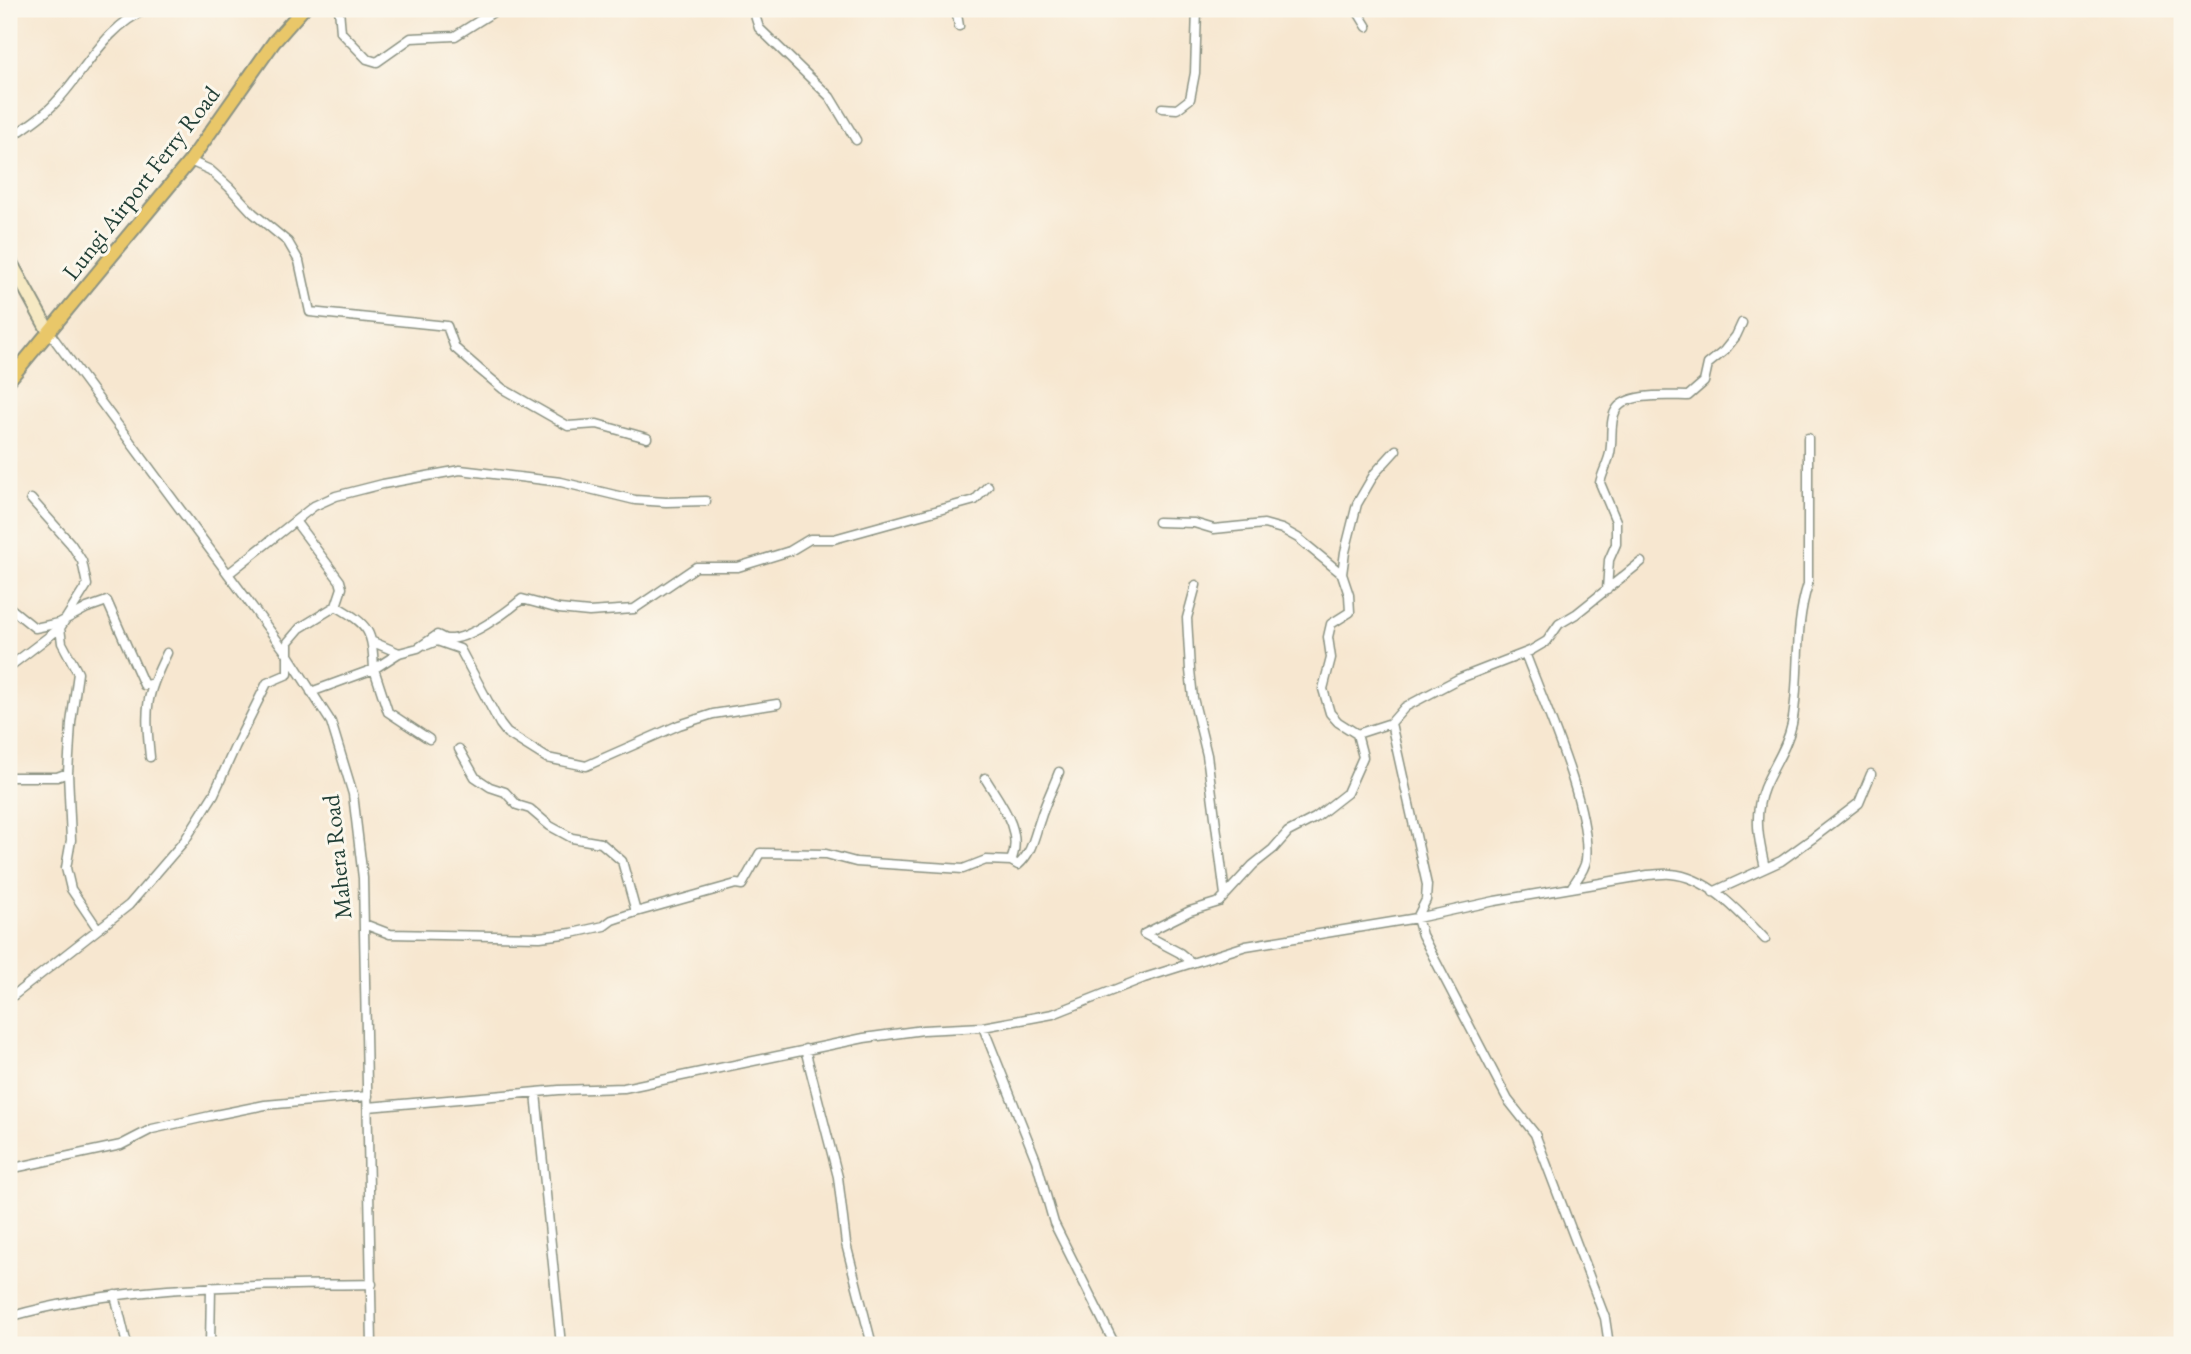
<svg xmlns="http://www.w3.org/2000/svg" width="2191" height="1354" font-family="'EB Garamond',serif">
  <style>
    .lines { fill: none; stroke-linecap: round; stroke-linejoin: round }
    .street-casing { stroke: #8b9282; stroke-width: 11 }
    .secondary-casing { stroke: #8b9282; stroke-width: 16 }
    .primary-casing { stroke: #8b9282; stroke-width: 16 }
    .street { stroke: #fff; stroke-width: 8 }
    .secondary { stroke: #f6e9c3; stroke-width: 12 }
    .primary { stroke: #e9c769; stroke-width: 12 }
    .labels { text-anchor: middle; stroke-width: 6; stroke-linejoin: round; paint-order: stroke }
    .street-label { font-size: 24px; fill: #1f3d34; stroke: #fbf7ec }
  </style>
  <rect width="100%" height="100%" fill="#fbf7ec"/>
  <filter id="ink" filterUnits="userSpaceOnUse"><feTurbulence type="fractalNoise" baseFrequency=".0143" numOctaves="2"/><feDisplacementMap in="SourceGraphic" scale="14" xChannelSelector="R" yChannelSelector="G"/><feConvolveMatrix kernelMatrix="1 2 1 2 8 2 1 2 1" color-interpolation-filters="sRGB"/></filter>
  <filter id="wash" filterUnits="userSpaceOnUse"><feTurbulence type="fractalNoise" baseFrequency=".00686" numOctaves="4" result="noise"/><feDisplacementMap in="SourceGraphic" scale="28" xChannelSelector="R" yChannelSelector="G"/><feGaussianBlur stdDeviation="1.57" result="paint"/><feColorMatrix in="noise" values="0 0 0 0 0 0 0 0 0 0 0 0 0 0 0 0 0 1.4 0 .05"/><feComposite in="paint" operator="in"/></filter>
  <g filter="url(#wash)">
    <rect width="100%" height="100%" fill="#f7e7d0"/>
  </g>
  <g filter="url(#ink)">
    <g class="lines">
      <g class="street-casing">
        <path id="street" d="M339 9 341 32 367 59 377 62 411 38 455 36 498 9
          M753 9 759 28 830 97 856 140
          M956 9 959 26
          M1356 9 1367 27
          M1162 108 1177 109 1190 99 1195 73 1197 9
          M9 139C25 127 43 117 56 102 86 70 105 27 147 9
          M190 161 210 170 229 187 253 213 288 242 299 261 310 312 447 326 455 348 479 369 503 389 568 426 597 424 647 438
          M49 332 288 655 331 722 353 794 363 878 372 1345
          M295 521 314 506 336 496 383 484 460 470 561 482 635 500 666 502 706 501
          M1158 522 1194 523 1214 529 1264 524 1282 529 1298 538 1342 574
          M228 574 295 521 340 581 342 588 336 606
          M1196 585 1187 618 1190 670 1193 698 1207 755 1225 895
          M1607 590 1609 560 1616 544V521L1600 483C1602 473 1608 463 1610 453 1613 439 1609 421 1616 410 1626 392 1670 396 1688 396L1704 382 1708 364 1724 351 1736 336 1742 323
          M9 607 35 628 59 623 87 608 107 601 144 685 151 684
          M60 628 62 643 78 673 71 723 68 773 71 840 66 868 71 889 98 929
          M373 642 399 653
          M427 645 437 641 460 649 500 724 507 733 547 758 586 766 679 725 713 714 777 704
          M1525 653C1544 704 1592 808 1586 860 1585 870 1576 880 1571 888
          M9 667 60 628 87 585 82 561 71 544 31 499
          M1391 723 1405 707 1458 679 1530 651 1547 641 1559 624 1576 614 1641 562
          M1357 734 1338 722 1330 713 1323 689 1331 658 1328 637 1331 624 1350 612 1349 595 1342 574 1345 552 1357 504 1375 473 1396 450
          M429 739 388 712 374 669 399 653 418 648 437 635C440 636 444 639 447 639 467 641 507 612 522 599L559 609 589 612 634 609 696 567H738L790 551 810 539H834L975 500 988 486
          M459 749 475 777 490 787 505 792 517 805 530 809 550 826 572 838 601 843 622 861 636 912
          M150 757C145 708 145 697 167 653
          M9 777H57L68 773
          M1011 861 1018 865C1032 853 1034 837 1040 820 1045 803 1053 788 1059 772
          M1765 868C1759 842 1753 815 1764 788 1773 766 1787 748 1792 724 1801 677 1793 630 1808 584V438
          M1713 892 1781 861 1813 838 1859 803 1871 774
          M364 924 390 934 540 937 572 933 604 926 612 920 636 912 736 884 742 885 760 853 826 854 856 862 963 869 986 860 1011 861C1024 831 1000 803 985 778
          M1192 963 1180 953 1144 934 1190 911 1219 902 1253 865 1273 849 1288 832 1315 818 1347 793 1363 757 1357 734 1391 723 1427 885 1426 900 1417 918 1422 935 1508 1100 1535 1134 1605 1318 1609 1345
          M9 999 129 905 185 840 214 794 235 747 267 683 288 674V642L300 628 336 606C370 626 372 630 374 669L311 692
          M983 1027 1036 1160 1054 1223 1115 1345
          M805 1049 838 1177 846 1244 872 1345
          M536 1093 561 1345
          M368 1107 559 1090 624 1088 864 1038 923 1030 983 1027 1053 1014 1144 978 1246 946 1417 918 1495 901 1648 875C1656 875 1664 873 1671 874 1709 877 1740 913 1765 939
          M9 1169 121 1145 152 1129 210 1116 265 1105 368 1096
          M115 1295 127 1345
          M9 1317C127 1283 250 1286 372 1284
          M210 1345 211 1287"/>
      </g>
      <g class="secondary-casing">
        <path id="secondary" d="M9 259 49 332"/>
      </g>
      <g class="primary-casing">
        <path id="primary" d="M9 380 190 161 274 42 303 9"/>
      </g>
      <use href="#street" class="street"/>
      <use href="#secondary" class="secondary"/>
      <use href="#primary" class="primary"/>
    </g>
  </g>
  <g class="labels">
    <g class="street-label">
      <text transform="translate(141 183) rotate(-52)" y="8">Lungi Airport Ferry Road</text>
      <text transform="translate(337 857) rotate(-96)" y="8">Mahera Road</text>
    </g>
  </g>
  <rect width="2191" height="1354" fill="none" stroke="#fbf7ec" stroke-width="35"/>
</svg>
